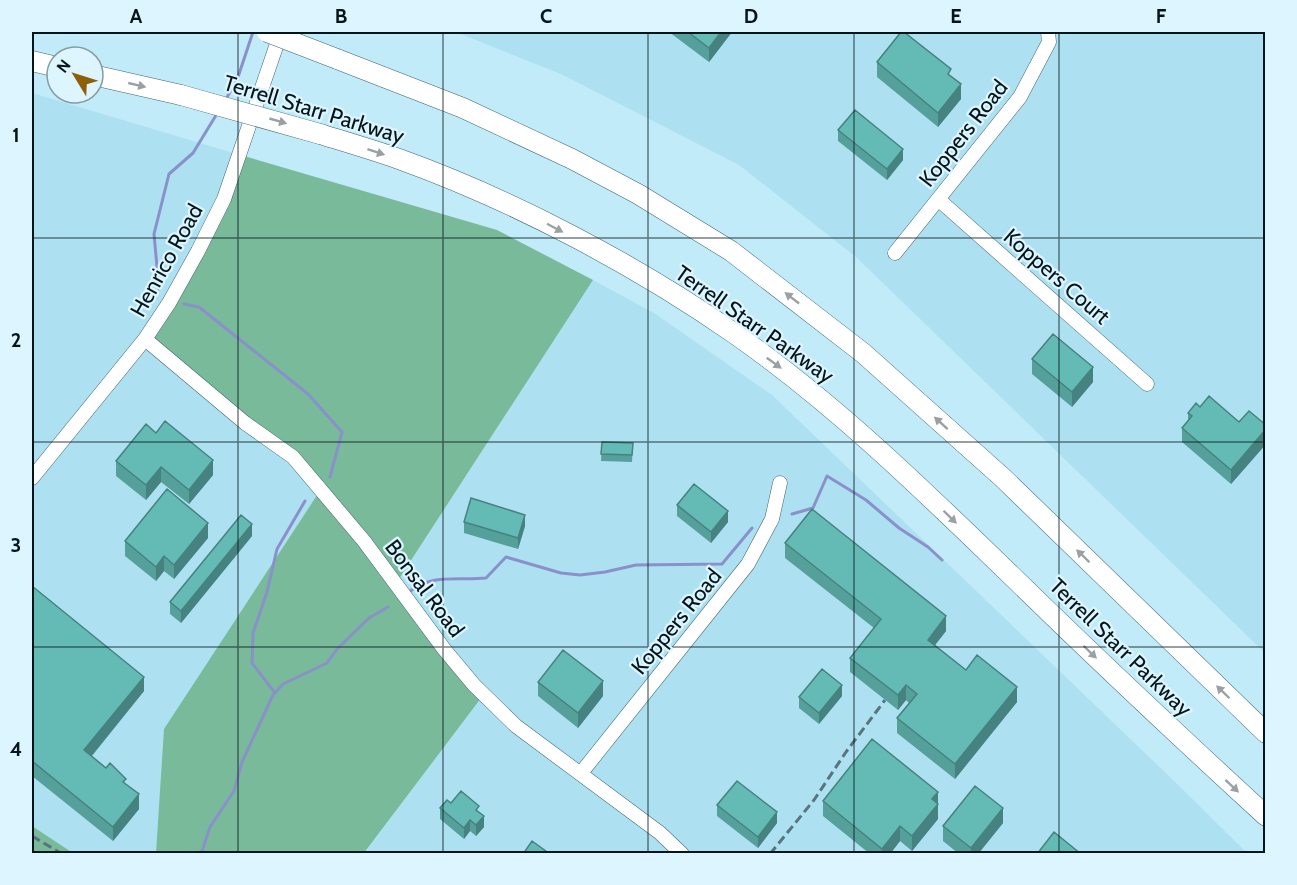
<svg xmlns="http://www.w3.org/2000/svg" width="1297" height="885" font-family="Cabin,sans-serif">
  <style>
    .built { fill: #ade1f1 }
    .forest { fill: #78ba99 }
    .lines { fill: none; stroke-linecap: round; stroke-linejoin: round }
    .stream { stroke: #8a91ca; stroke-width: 3 }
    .minor-casing { stroke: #3f6571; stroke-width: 15 }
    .highway-casing { stroke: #3f6571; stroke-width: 21 }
    .minor { stroke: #fff; stroke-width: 14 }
    .highway { stroke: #fff; stroke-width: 20 }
    .rail { stroke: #59747d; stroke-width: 3; stroke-dasharray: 9 4.5; stroke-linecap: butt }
    .highway-bridge-casing { stroke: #3f6571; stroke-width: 21; stroke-linecap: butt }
    .highway-bridge { stroke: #fff; stroke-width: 20 }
    .wall { fill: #56a09c }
    .shaded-wall { fill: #46827f }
    .building { fill: #64bab5; stroke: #46827f; stroke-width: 1.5 }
    .oneway { fill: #9ba1a3 }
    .grid { fill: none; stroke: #06151a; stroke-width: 1.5; stroke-opacity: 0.55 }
    .labels { text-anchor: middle; stroke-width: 4.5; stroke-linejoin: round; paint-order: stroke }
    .street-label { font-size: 22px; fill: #06151a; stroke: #dcf5fe }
    .neatline { fill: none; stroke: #06151a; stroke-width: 2 }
    .grid-label { font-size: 20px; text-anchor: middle; font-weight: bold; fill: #06151a }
  </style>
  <rect width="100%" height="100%" fill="#c1ebf9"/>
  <path class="built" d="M456 32H1265V653L856 257 739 165 563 75Z
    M32 93 237 154 195 263 147 336 325 483 165 729 156 853H73L32 826Z
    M593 280 654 313 772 395 1170 777 1247 853 364 854 480 698 395 585Z"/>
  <path class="forest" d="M237 154 497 230 593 280 395 585 481 698 364 853H156L164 729 325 483 147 336 195 263Z
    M32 826 73 853H32Z"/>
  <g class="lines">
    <path class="stream" d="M226 99 237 80 253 32
      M159 289 154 234 169 174 193 153 218 112
      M184 304 199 307 308 394 342 432 330 477
      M792 514 813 508 827 476 866 500 899 528 928 547 942 560
      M409 592C432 573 459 581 486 578L506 557 561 573 580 575 605 572 636 565 722 564 752 528
      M275 693 252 663 253 633 267 592 277 549 305 501
      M201 854 210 827 234 791 242 762 273 695 283 684 327 663 337 649 369 618 388 607"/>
    <g class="minor-casing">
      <path id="minor" d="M938 199 1147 384
        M895 253 1020 97 1049 42 1048 32
        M145 339 245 423 293 457 364 541 444 649 474 685 516 726 660 833 682 854
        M32 478 145 339 169 303 198 251 224 199 281 32
        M581 773 748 564 772 519 780 483"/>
    </g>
    <g class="highway-casing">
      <path id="highway" d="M337 59 463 108 572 159 638 194 731 251 863 353 1003 478 1266 733
        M32 61 57 67
        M93 75 181 95
        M320 134C346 142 373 150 399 159 513 200 636 265 735 334 838 406 926 493 1016 580 1098 660 1181 738 1266 816"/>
    </g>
    <use href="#minor" class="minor"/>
    <use href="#highway" class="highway"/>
    <path class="rail" d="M32 836 62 854
      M770 854 814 800 846 752 885 700"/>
    <g class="highway-bridge-casing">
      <path id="highway-bridge" d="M267 32 337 59
        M181 95 320 134"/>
    </g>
    <use href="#highway-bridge" class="highway-bridge"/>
  </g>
  <path class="wall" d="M669 32H732L709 62Z
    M877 62 951 77 961 99 938 127 877 77Z
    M838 130 903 160 887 180 838 141Z
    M1032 359 1093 382 1072 407 1032 374Z
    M1200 407 1239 422 1266 425V444L1231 484 1182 442V428L1188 421V413Z
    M156 433 213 475 189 504 161 482 146 500 116 476V461Z
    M602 442 633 443 632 462 601 461Z
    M677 505 728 522 711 543 677 516Z
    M464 522 525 526 518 549 464 533Z
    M252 536 181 623 170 614V602Z
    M208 538 174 579 164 571 156 581 125 556V541Z
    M785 543 946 631 935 645 966 670 1017 702 955 779 897 733V718L909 703 906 700 898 710 850 672V658L874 628 785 558Z
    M32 586 144 691 92 756 126 784 139 809 113 841 32 776Z
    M538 682 603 696 578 728 538 696Z
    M842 696 819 724 799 708V697Z
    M938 792V819L912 851 900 841 890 854H870L823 816V801Z
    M451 803 479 812 484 827 476 836 470 831 464 839 440 819V808Z
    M717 805 777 823 758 848 717 816Z
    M1003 823 978 854H959L943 841V826Z"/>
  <path class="shaded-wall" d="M721 32H732L709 62V48Z
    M961 84V99L938 127V113Z
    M903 149V160L887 180V169Z
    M1093 367V382L1072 407V392Z
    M1266 429V444L1231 484V470Z
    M213 460V475L189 504V490Z
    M161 467V482L146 500V485Z
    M728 511V522L711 543V532Z
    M525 515V526L518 549V538Z
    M208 523V538L174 579V565Z
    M252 524V536L181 623V611Z
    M164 556V571L156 581V567Z
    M946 616V631L928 654V640Z
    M144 677V691L84 765V750Z
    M603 681V696L578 728V713Z
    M842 685V696L819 724V713Z
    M906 685V700L898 710V695Z
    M1017 687V702L955 779V764Z
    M938 792V819L912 851V836L932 799Z
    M139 794V809L113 841V827Z
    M1003 808V823L978 854H971V848Z
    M777 812V823L758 848V837Z
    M484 816V827L476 836V825Z
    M470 820V831L464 839V828Z
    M900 826V841L890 854H882V849Z"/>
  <path class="building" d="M688 32H721L709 48Z
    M901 32H904L951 69 948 74 961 84 938 113 877 62Z
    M855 110 903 149 887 169 838 130Z
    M1053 334 1093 367 1072 392 1032 359Z
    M1209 396 1239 422 1249 411 1266 425V429L1231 470 1182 428 1192 416 1188 413 1196 403 1200 407Z
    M165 421 213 460 189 490 161 467 146 485 116 461 146 424 156 433Z
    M602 442 633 443 632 455 601 454Z
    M694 484 728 511 711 532 677 505Z
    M167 489 208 523 174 565 164 556 156 567 125 541Z
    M471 498 525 515 518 538 464 522Z
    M812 509 946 616 928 640 966 670 977 655 1017 687 955 764 897 718 917 694 906 685 898 695 850 658 881 619 785 543Z
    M241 515 252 524 181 611 170 602Z
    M32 586 144 677 84 750 106 768 110 763 126 779 123 782 139 794 113 827 32 761Z
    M563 650 603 681 578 713 538 682Z
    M822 669 842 685 819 713 799 697Z
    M872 739 938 792 932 799 938 804 912 836 900 826 882 849 823 801Z
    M737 781 777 812 758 837 717 805Z
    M975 786 1003 808 971 848 943 826Z
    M461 791 479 806 476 810 484 816 476 825 470 820 464 828 440 808 447 800 451 803Z
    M1054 832 1081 854H1037Z
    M532 841 550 854H523Z"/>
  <defs><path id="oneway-solid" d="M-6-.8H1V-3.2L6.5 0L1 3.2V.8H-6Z" transform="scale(1.5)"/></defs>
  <g class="oneway">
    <use href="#oneway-solid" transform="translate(137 85) rotate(13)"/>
    <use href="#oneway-solid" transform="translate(278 121) rotate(16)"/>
    <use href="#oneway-solid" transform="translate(376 152) rotate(18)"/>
    <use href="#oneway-solid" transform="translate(555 228) rotate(28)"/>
    <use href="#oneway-solid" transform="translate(792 298) rotate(-142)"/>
    <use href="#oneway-solid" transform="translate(774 363) rotate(36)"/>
    <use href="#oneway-solid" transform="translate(941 423) rotate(-138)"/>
    <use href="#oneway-solid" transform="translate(950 517) rotate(44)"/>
    <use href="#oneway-solid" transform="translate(1083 556) rotate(-136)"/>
    <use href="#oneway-solid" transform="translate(1090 652) rotate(44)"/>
    <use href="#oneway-solid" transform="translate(1223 692) rotate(-136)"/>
    <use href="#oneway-solid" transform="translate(1232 786) rotate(43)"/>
  </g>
  <path class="grid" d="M238 32V854M443 32V854M648 32V854M854 32V854M1059 32V854M32 238H1266M32 442H1266M32 647H1266"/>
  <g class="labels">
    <g class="street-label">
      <text transform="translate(314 109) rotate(17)" y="8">Terrell Starr Parkway</text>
      <text transform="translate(963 133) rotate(-52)" y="8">Koppers Road</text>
      <text transform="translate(166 260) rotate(-61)" y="8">Henrico Road</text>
      <text transform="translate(1057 276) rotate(41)" y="8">Koppers Court</text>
      <text transform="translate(755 324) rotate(35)" y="8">Terrell Starr Parkway</text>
      <text transform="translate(425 588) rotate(53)" y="8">Bonsal Road</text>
      <text transform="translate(676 621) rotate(-51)" y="8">Koppers Road</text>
      <text transform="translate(1121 647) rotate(44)" y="8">Terrell Starr Parkway</text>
    </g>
  </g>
  <rect width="1297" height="885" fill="none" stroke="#dcf5fe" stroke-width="66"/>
  <g transform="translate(75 75) rotate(308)"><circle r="28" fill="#dcf5fe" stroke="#869ba3" stroke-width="1.5"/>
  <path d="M0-4.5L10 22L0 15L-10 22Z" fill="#8e5e08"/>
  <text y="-9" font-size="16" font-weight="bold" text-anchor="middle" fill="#06151a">N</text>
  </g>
  <rect x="33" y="33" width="1231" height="819" class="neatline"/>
  <g class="grid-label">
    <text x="136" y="23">A</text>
    <text x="341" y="23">B</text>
    <text x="546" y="23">C</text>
    <text x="751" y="23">D</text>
    <text x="956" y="23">E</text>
    <text x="1161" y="23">F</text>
    <text x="16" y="142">1</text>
    <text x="16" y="347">2</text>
    <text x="16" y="552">3</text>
    <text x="16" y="756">4</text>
  </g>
</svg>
